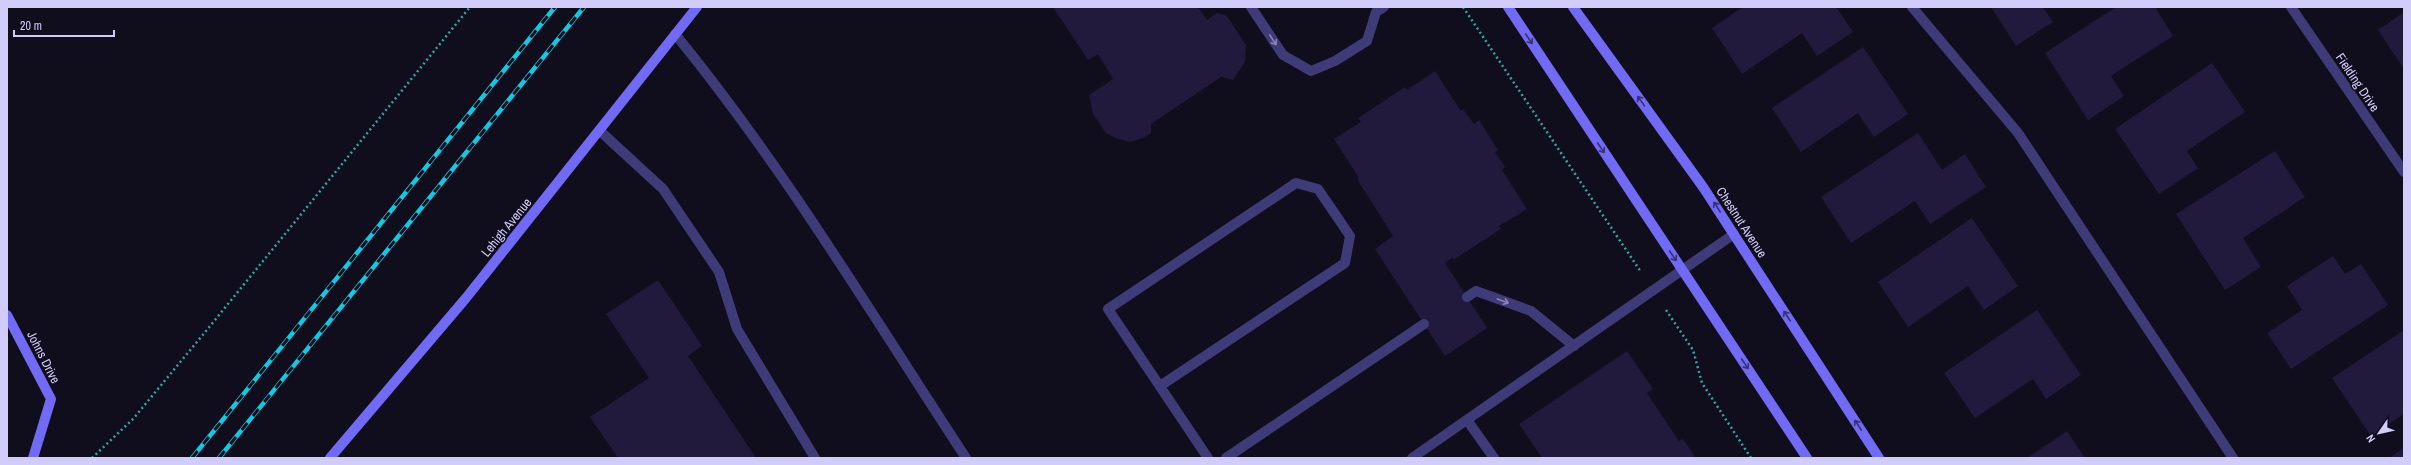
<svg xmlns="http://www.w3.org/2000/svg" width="2411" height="465" font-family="'Archivo Narrow',sans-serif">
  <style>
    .building { fill: #221a3c }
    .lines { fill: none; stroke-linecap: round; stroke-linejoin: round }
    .path { stroke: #36a5a1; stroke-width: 2.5; stroke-dasharray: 2 3; stroke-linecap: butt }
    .lane { stroke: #3f3b78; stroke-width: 10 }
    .street { stroke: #3f3b78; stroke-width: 10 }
    .secondary { stroke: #706af4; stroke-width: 10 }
    .rail-casing { stroke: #11c9e2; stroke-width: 4.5 }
    .rail { stroke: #100d1c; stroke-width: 3; stroke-dasharray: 9; stroke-linecap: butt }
    .oneway { stroke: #363272 }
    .oneway2 { stroke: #8884ba }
    .labels { text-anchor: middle; stroke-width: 3; stroke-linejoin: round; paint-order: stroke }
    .street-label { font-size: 13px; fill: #d2ccfb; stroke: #100d1c }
  </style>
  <rect width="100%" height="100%" fill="#100d1c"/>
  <path class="building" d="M1053 7H1198L1207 20 1217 13 1227 16 1246 45 1245 62 1233 80 1221 77 1151 124V133L1143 138 1130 142 1116 138 1106 133 1093 114 1089 95 1113 79 1098 54 1088 60Z
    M1743 7H1836L1853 32 1817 56 1802 33 1742 74 1712 28Z
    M1991 7H2043L2053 22 2016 46Z
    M2116 7H2155L2173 36 2111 76 2124 96 2088 120 2045 53Z
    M2404 12V69L2378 30Z
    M1863 47 1908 114 1874 137 1858 113 1801 152 1772 108Z
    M2212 63 2245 112 2187 151 2198 168 2159 194 2115 129Z
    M1435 71 1461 111 1463 109 1474 124 1479 120 1498 150 1495 152 1505 167 1502 170 1527 209 1499 226 1501 229 1453 260V257L1445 263 1487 328 1445 356 1375 249 1393 236 1357 179 1359 178 1334 139 1361 122 1358 118 1405 87 1407 90Z
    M1918 133 1942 170 1965 154 1986 187 1930 224 1915 201 1851 243 1821 197Z
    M2275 151 2305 197 2243 238 2261 267 2225 290 2176 214Z
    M1972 218 2018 286 1984 310 1968 286 1908 327 1878 282Z
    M2333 256 2345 274 2361 264 2388 305 2291 369 2267 333 2302 310 2287 286Z
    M658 280 702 346 688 356 756 458H618L590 417 649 378 606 314Z
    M2037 310 2081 375 2046 399 2033 379 1975 418 1944 373Z
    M2404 330V414L2371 436 2332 378Z
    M1627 351 1653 389 1647 393 1679 441 1683 439 1696 458H1542L1519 424Z
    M2067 431 2085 458H2027Z
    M2404 448V458H2389Z"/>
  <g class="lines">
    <path class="path" d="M1463 7 1641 272
      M1666 310 1693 350 1702 383 1751 458
      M92 458 133 419 206 331 470 7"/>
    <path class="lane" d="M1251 7 1283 55 1311 71 1335 61 1367 41 1376 12 1384 7
      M1912 7 2018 133 2233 458
      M675 34C784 167 872 315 966 458
      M600 131 663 189 719 272 737 329 815 458
      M1467 297 1476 291 1531 311 1574 346
      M1160 386 1345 263 1350 236 1318 189 1296 183 1108 309 1208 458
      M1467 420 1494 458
      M1226 458 1424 324
      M1412 458 1734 234"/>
    <path class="street" d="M2291 7 2404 172"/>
    <path class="secondary" d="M1508 7 1807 458
      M1573 7 1703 187 1879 458
      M7 315 51 399 33 458
      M330 458 466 298 697 7"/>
    <g class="rail-casing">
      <path id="rail" d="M192 458 555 7
        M219 458 584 7"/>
    </g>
    <use href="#rail" class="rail"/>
  </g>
  <defs><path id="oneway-shaft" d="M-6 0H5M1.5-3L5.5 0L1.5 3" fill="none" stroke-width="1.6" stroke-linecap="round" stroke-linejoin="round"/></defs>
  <g class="oneway">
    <use href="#oneway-shaft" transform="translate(1529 39) rotate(56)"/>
    <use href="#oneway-shaft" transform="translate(1641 101) rotate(-126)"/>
    <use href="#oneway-shaft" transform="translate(1601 148) rotate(56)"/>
    <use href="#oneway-shaft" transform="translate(1717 207) rotate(-123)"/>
    <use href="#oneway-shaft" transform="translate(1673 256) rotate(56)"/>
    <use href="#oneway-shaft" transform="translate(1787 316) rotate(-123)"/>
    <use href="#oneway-shaft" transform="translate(1745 364) rotate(56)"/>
    <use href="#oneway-shaft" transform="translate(1858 425) rotate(-123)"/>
  </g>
  <g class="oneway2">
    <use href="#oneway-shaft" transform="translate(1273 40) rotate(57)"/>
    <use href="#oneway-shaft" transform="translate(1503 301) rotate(20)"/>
  </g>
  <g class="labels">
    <g class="street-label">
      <text transform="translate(2358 82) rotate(56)" y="5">Fielding Drive</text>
      <text transform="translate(1742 222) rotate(57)" y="5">Chestnut Avenue</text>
      <text transform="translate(506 227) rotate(-51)" y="5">Lehigh Avenue</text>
      <text transform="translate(44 357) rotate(63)" y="5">Johns Drive</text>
    </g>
  </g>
  <rect width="2411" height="465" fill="none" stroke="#d2ccfb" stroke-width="16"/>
  <g transform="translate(2379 433) rotate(236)" stroke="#100d1c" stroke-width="3" paint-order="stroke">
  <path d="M0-3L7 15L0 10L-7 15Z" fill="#d2ccfb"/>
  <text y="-6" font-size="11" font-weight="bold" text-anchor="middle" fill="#d2ccfb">N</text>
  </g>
  <path d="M14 30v6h100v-6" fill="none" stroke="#d2ccfb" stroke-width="2"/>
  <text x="20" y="30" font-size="12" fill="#d2ccfb" stroke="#100d1c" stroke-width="3" paint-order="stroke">20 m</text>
</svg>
